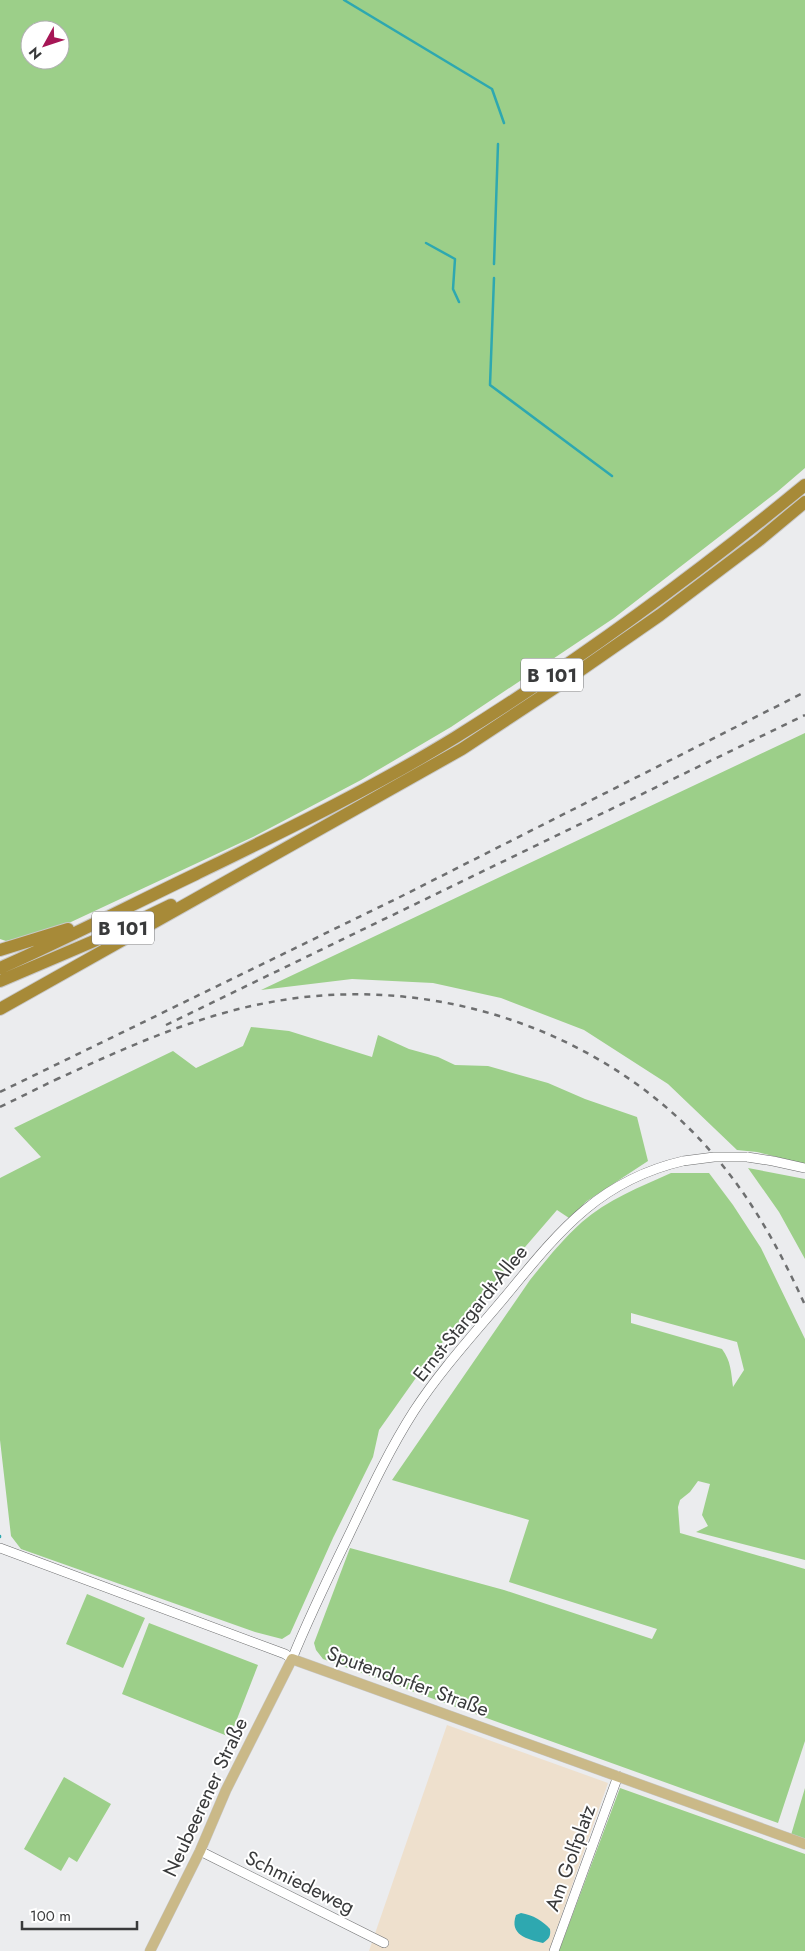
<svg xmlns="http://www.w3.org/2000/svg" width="805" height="1951" font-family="Jost,sans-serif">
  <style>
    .industrial { fill: #eee0cd }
    .green { fill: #9ccf89; fill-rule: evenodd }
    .water { fill: #2ea8b0 }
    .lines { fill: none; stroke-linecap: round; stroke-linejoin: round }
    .stream { stroke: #2ea8b0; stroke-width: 2.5 }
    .minor-casing { stroke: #6b6c6d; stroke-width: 10 }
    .major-casing { stroke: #c8c8c8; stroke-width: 11 }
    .highway-casing { stroke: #c8c8c8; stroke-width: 14 }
    .minor { stroke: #fff; stroke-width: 9 }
    .major { stroke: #cab988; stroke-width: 10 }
    .highway { stroke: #a78a38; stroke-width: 12 }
    .rail { stroke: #6e6f70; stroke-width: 2.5; stroke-dasharray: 6 6; stroke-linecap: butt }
    .minor-bridge-casing { stroke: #6b6c6d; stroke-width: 10; stroke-linecap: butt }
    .minor-bridge { stroke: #fff; stroke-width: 9 }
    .labels { text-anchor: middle; stroke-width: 4; stroke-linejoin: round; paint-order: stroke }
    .shield { fill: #fff; stroke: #747576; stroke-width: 1 }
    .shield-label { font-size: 19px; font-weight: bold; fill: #393a3b }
    .street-label { font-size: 20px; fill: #393a3b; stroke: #fff }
  </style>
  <rect width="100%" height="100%" fill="#ebecee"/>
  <path class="industrial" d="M447 1725 608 1783 549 1951H369Z"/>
  <path class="green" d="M0 0H805V468L777 492 614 618 451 727 361 780 253 837 56 929 6 941 0 939ZM30 30H60V60H30Z
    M805 733V1164L757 1152 737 1150 668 1084 584 1030 501 998 433 983 352 979 261 990Z
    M251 1027 289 1031 372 1057 378 1035 409 1049 438 1057 455 1065 488 1066 548 1083 585 1099 637 1117 648 1161 587 1201 569 1218 557 1210 435 1351 379 1430 373 1457 333 1538 290 1634 282 1639 255 1632 21 1549 11 1536 0 1440V1178L41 1157 14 1128 173 1051 196 1068 243 1046Z
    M748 1168 805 1179V1259L779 1212Z
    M671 1173H709L733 1205 761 1248 805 1339V1560L696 1532 708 1526 702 1515 710 1484 698 1481 690 1492 680 1500 678 1507 680 1533 805 1569V1741L778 1823 323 1659 316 1650 314 1643 350 1548 504 1590 652 1639 657 1629 509 1582 529 1520 392 1480 530 1280C546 1260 563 1239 582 1222 607 1200 640 1187 671 1173ZM631 1313 737 1342 744 1370 733 1387C731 1372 731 1361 722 1349L631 1323Z
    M87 1594 145 1618 123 1668 66 1644Z
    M149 1623 258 1665 230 1737 122 1694Z
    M64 1777 111 1804 77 1862 69 1857 61 1871 24 1849Z
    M620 1788 805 1854V1951H559Z
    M805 1788V1840L791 1835Z"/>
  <path class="water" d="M521 1913C533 1915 543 1921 550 1929 551 1936 549 1939 543 1943 527 1939 509 1935 516 1915Z"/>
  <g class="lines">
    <path class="stream" d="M344 0 492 89 504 123
      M426 243 455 259 453 289 459 302
      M494 264 498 144
      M494 278 490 385 612 476
      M0 1536V1537"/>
    <g class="minor-casing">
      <path id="minor" d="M747 1157 773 1161 805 1168
        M0 1548 285 1654 292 1659C309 1617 329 1576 349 1535 369 1493 389 1450 414 1411 440 1371 473 1335 504 1298 557 1234 597 1181 683 1161
        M200 1851 384 1943
        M554 1951 618 1776"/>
    </g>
    <g class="major-casing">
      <path id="major" d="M150 1951 200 1851 226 1790 292 1659 805 1844"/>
    </g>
    <g class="highway-casing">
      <path id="highway" d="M0 950 68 929
        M0 968C66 939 131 905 196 874 284 831 373 788 456 737 578 661 694 576 805 485
        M0 981 115 932 171 905
        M0 1009 462 749 562 683 660 615 758 541 805 502"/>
    </g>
    <use href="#minor" class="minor"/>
    <use href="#major" class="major"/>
    <use href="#highway" class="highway"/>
    <path class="rail" d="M166 1025 805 715
      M55 1080C123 1049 192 1017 266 1003 433 970 616 1032 723 1166 757 1208 782 1255 805 1305
      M0 1092 400 897 805 692
      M0 1107 61 1077"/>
    <g class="minor-bridge-casing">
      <path id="minor-bridge" d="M683 1161 714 1157H747"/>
    </g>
    <use href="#minor-bridge" class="minor-bridge"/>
  </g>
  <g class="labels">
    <g class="shield">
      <rect x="521" y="658.5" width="62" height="33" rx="4"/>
      <rect x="92" y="911.5" width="62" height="33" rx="4"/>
    </g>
    <g class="shield-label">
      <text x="552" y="682">B 101</text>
      <text x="123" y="935">B 101</text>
    </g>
    <g class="street-label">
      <text transform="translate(470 1313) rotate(-51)" y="7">Ernst-Stargardt-Allee</text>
      <text transform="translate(408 1681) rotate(20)" y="7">Sputendorfer Straße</text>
      <text transform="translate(205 1797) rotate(-65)" y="7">Neubeerener Straße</text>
      <text transform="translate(570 1858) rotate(-70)" y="7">Am Golfplatz</text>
      <text transform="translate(300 1882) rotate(26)" y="7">Schmiedeweg</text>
    </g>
  </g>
  <g transform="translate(45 45) rotate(230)"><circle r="24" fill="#ffffff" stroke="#b0b0b1"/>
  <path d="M0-4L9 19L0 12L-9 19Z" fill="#a61656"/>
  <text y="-8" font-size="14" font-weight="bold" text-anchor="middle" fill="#393a3b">N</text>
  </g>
  <path d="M22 1921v8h115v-8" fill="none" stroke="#393a3b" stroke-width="2.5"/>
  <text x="30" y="1921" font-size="15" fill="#393a3b" stroke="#ffffff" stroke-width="4" paint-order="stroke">100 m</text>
</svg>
